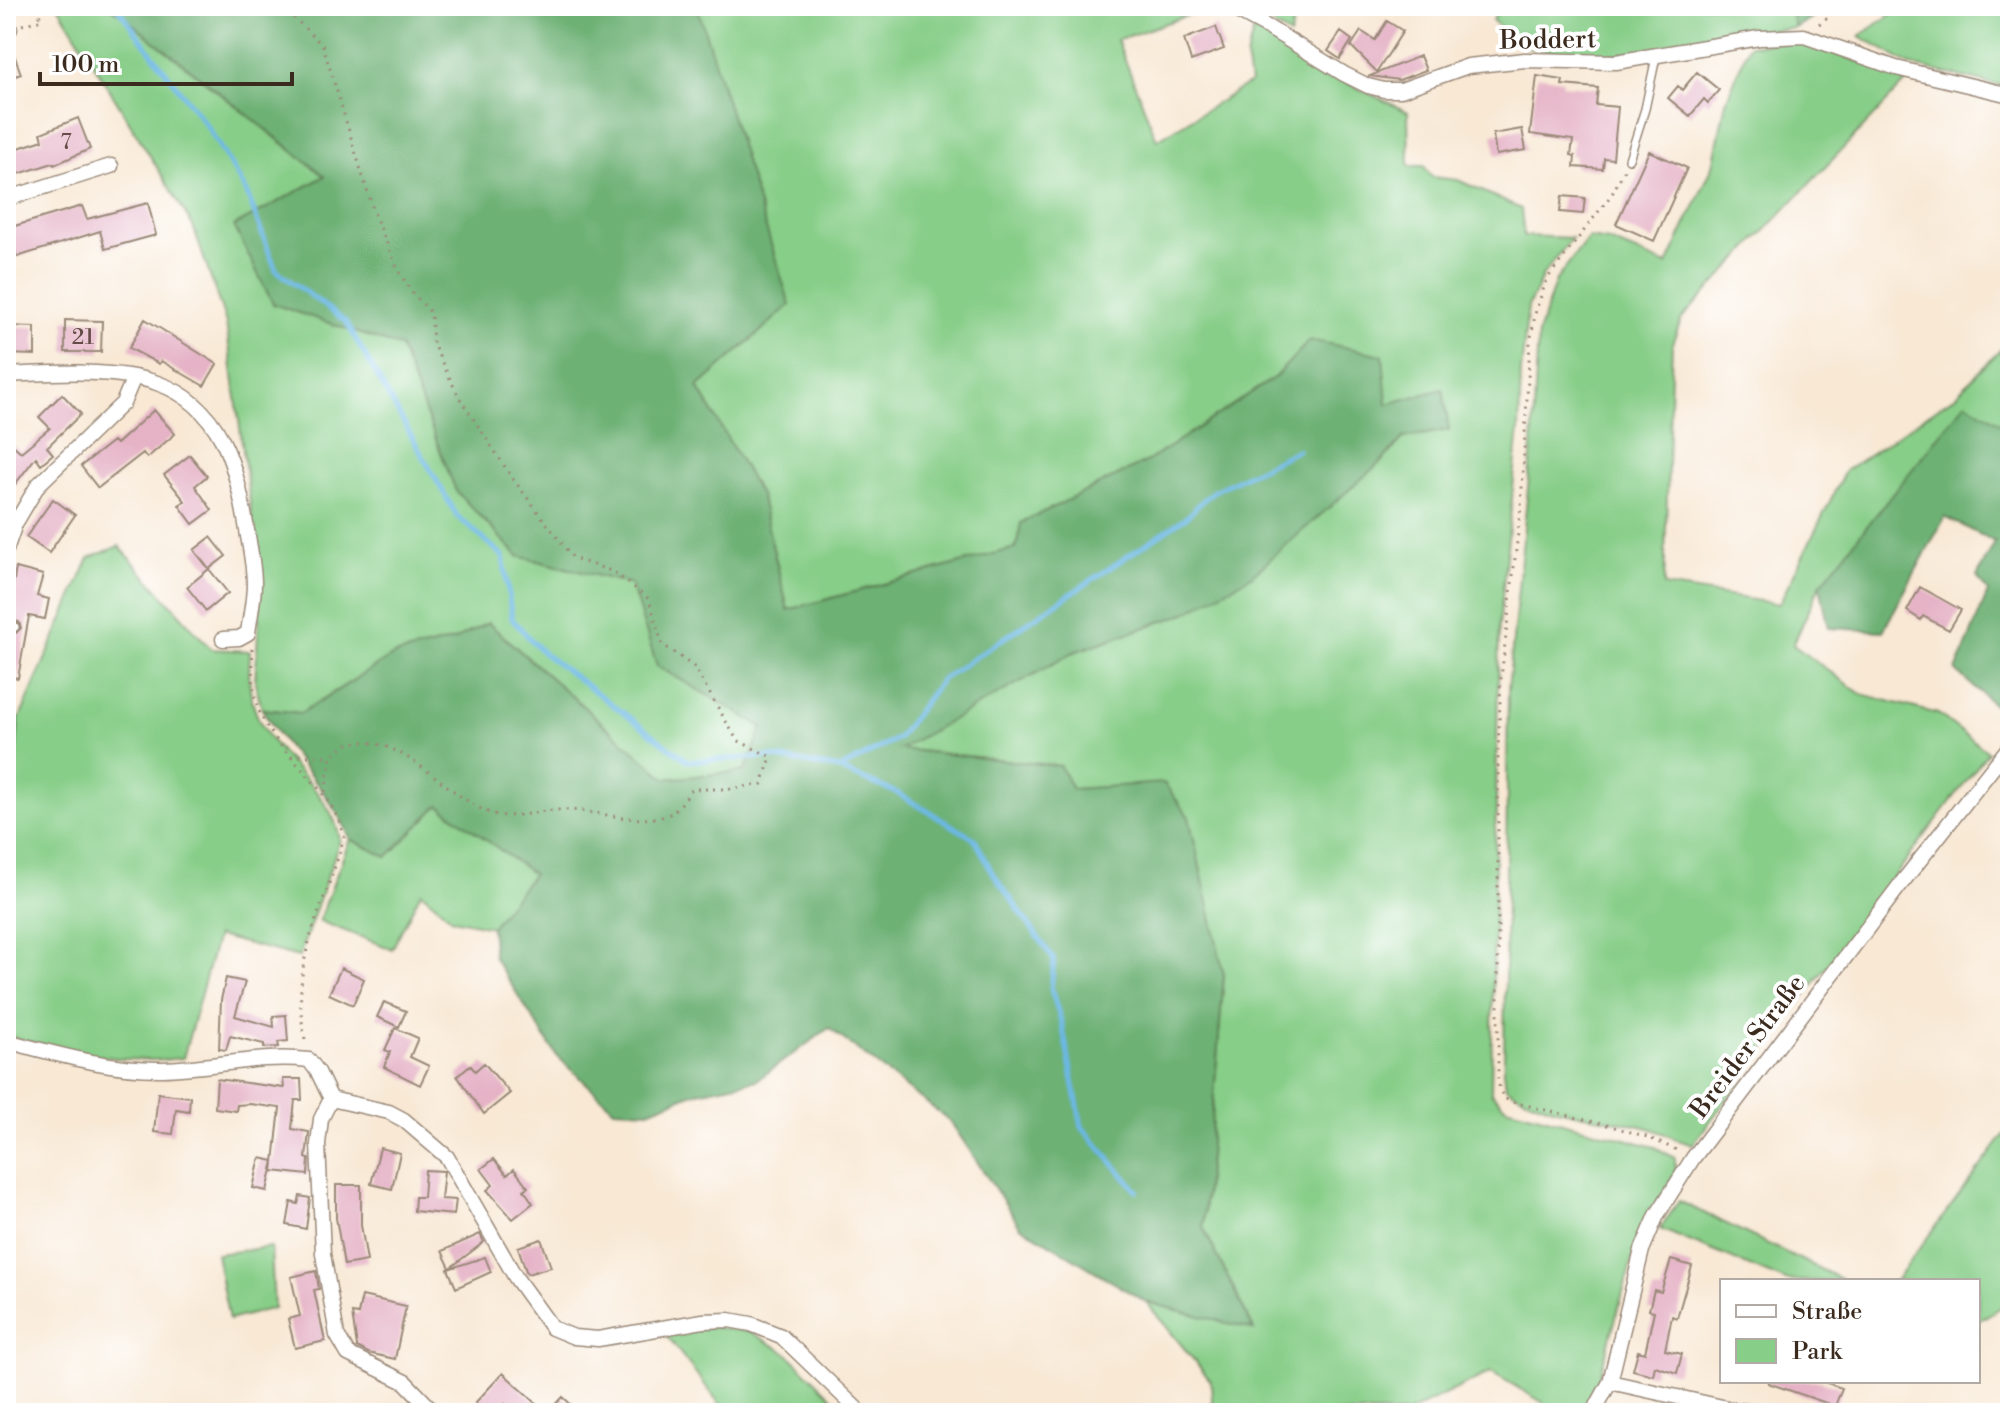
<svg xmlns="http://www.w3.org/2000/svg" width="2016" height="1419" font-family="'Libre Bodoni',serif">
  <style>
    .green { fill: #87ce88; stroke: #617c53; stroke-width: 2 }
    .forest { fill: #6db174; stroke: #546e49; stroke-width: 2 }
    .lines { fill: none; stroke-linecap: round; stroke-linejoin: round }
    .stream { stroke: #6cb8e5; stroke-width: 5 }
    .building { fill: #e5b2c6 }
    .lane-casing { stroke: #9a8979; stroke-width: 10 }
    .street-casing { stroke: #9a8979; stroke-width: 17 }
    .path { stroke: #9a8979; stroke-width: 3; stroke-dasharray: 2 6; stroke-linecap: butt }
    .lane { stroke: #fff; stroke-width: 7 }
    .street { stroke: #fff; stroke-width: 14 }
    .labels { text-anchor: middle; stroke-width: 8; stroke-linejoin: round; paint-order: stroke }
    .number-label { font-size: 22px; fill: #664c48 }
    .street-label { font-size: 26px; fill: #3b2a1e; stroke: #fff }
  </style>
  <rect width="100%" height="100%" fill="#fff"/>
  <filter id="ink" filterUnits="userSpaceOnUse"><feTurbulence type="fractalNoise" baseFrequency=".0125" numOctaves="2"/><feDisplacementMap in="SourceGraphic" scale="16" xChannelSelector="R" yChannelSelector="G"/><feConvolveMatrix kernelMatrix="1 2 1 2 8 2 1 2 1" color-interpolation-filters="sRGB"/></filter>
  <filter id="wash" filterUnits="userSpaceOnUse"><feTurbulence type="fractalNoise" baseFrequency=".006" numOctaves="4" result="noise"/><feDisplacementMap in="SourceGraphic" scale="32" xChannelSelector="R" yChannelSelector="G"/><feGaussianBlur stdDeviation="1.8" result="paint"/><feColorMatrix in="noise" values="0 0 0 0 0 0 0 0 0 0 0 0 0 0 0 0 0 1.4 0 .05"/><feComposite in="paint" operator="in"/></filter>
  <g filter="url(#wash)">
    <rect width="100%" height="100%" fill="#f8e8d4"/>
    <path class="green" d="M58 6H110L325 177 273 304 400 347 456 491 518 556 631 584 657 666 763 727 746 771 666 779 488 623 454 640 394 655 300 713 262 709 255 683 261 585 226 323 193 226Z
      M697 6H1215L1117 40 1157 140 1250 83 1246 57 1255 26 1339 79 1408 112 1409 166H1424L1432 177 1458 180 1521 209 1524 236 1572 238 1543 275 1528 307 1521 371 1519 429 1499 627 1491 1093 1506 1107 1655 1147 1675 1158V1174L1640 1232 1599 1378 1582 1413H1561L1491 1372 1407 1413H1213L1211 1381 1146 1302 1254 1329 1203 1227 1224 975 1164 784 1072 789 1059 766 898 749 1074 652 1186 613 1383 460 1403 438 1449 430 1443 390 1387 405 1310 340 1275 377 1148 461 1022 523 1016 548 788 610 760 495 698 387Z
      M1242 6H1298L1290 36Z
      M1502 6H1789L1795 28 1753 32 1653 50 1593 57 1524 47 1492 20Z
      M1903 6H2010V88L1910 65 1860 36Z
      M1800 41 1909 79 1682 318 1672 344 1664 586 1779 604 1845 471 1955 396 2010 340V429L1967 403 1820 585 1793 645 1861 694 1938 714 1988 752 1693 1144C1678 1143 1666 1133 1652 1129 1604 1115 1547 1115 1506 1087L1504 1071 1508 690 1532 447 1538 334 1556 280 1588 238 1609 241 1667 265 1713 166 1726 101 1749 45Z
      M119 546 211 649 250 651C249 670 248 688 254 707 269 758 332 786 340 840L299 957 217 936 183 1058C122 1066 65 1049 6 1036V850L19 720 89 558Z
      M439 805 534 874 491 927 453 919 421 892 392 949 319 921 350 839 387 857Z
      M2010 1127V1302L1978 1321V1281H1895Z
      M1679 1201 1845 1281H1786L1660 1229Z
      M271 1247 274 1308 229 1320 216 1254Z
      M713 1327 751 1332 788 1354 848 1413H727L666 1335Z"/>
    <path class="forest" d="M110 6H697L790 305 698 387 760 495 788 610 1016 548 1021 523 1148 461 1275 377 1310 340 1383 355 1387 404 1443 389 1449 430 1403 438 1383 460 1251 576 1186 613 1074 652 900 749 1060 766 1072 789 1164 783 1189 817 1224 975 1203 1227 1254 1330 1146 1302 1020 1226 950 1121 829 1028 757 1080 693 1093 649 1111 614 1109 557 1056 494 958 491 927 533 874 439 805 387 857 350 839C331 790 288 756 262 709L301 713 394 655 454 640 488 623 666 779 745 771 763 727 657 666 631 584 518 556 456 491 400 347 273 304 234 226 325 176Z
      M1789 6H1831L1795 28Z
      M1966 402 2010 429V719L1956 671 1988 592 1977 577 1995 542 1945 517 1883 631 1829 628 1820 585Z
      M6 720H19L6 850Z"/>
    <g class="lines">
      <path class="stream" d="M116 6 207 126 246 191 276 270 346 322 457 516 503 556 512 619 543 653 688 761 771 757 840 769 898 738 941 680 1185 518 1212 492 1298 450
        M841 770 897 793 975 839 992 872 1054 960 1051 989 1062 1024 1082 1127 1137 1191"/>
    </g>
    <g id="blocks">
      <path class="building" d="M1387 21 1403 31 1377 72 1351 46 1361 31 1375 40Z
        M1216 27 1224 49 1191 61 1184 39Z
        M1341 32 1352 40 1340 59 1328 51Z
        M6 40H9L21 74 6 79Z
        M1420 56 1426 70 1399 80 1370 76Z
        M1697 72 1719 90 1708 103 1704 99 1690 116 1668 98 1678 86 1682 90Z
        M1537 76 1563 80 1562 85 1598 88 1596 105 1618 107 1613 159 1604 158 1603 169 1574 167 1575 156 1571 155 1573 140 1530 134Z
        M78 118 90 149 54 165 53 163 6 178V152L43 140 41 133Z
        M1522 129 1526 150 1496 155 1493 134Z
        M1649 151 1687 168 1654 241 1616 224Z
        M1562 196 1585 198 1583 214 1560 212Z
        M148 203 156 235 105 249 100 231 17 257 8 228 82 206 87 219Z
        M145 319 217 364 204 386 161 361 159 364 129 348Z
        M65 320 102 321 101 352H65Z
        M6 326 35 327V355L6 354Z
        M62 394 81 414 47 447 53 454 41 464 36 457 6 496V457L14 446 21 452 50 428 39 417Z
        M154 410 175 434 147 458 143 453 98 488 81 466 113 441 116 444Z
        M190 455 207 476 195 486 212 510 193 524 179 505 185 501 164 475Z
        M53 499 75 515 49 553 26 537Z
        M211 537 226 556 209 569 194 550Z
        M16 568 43 575 37 596 49 599 45 619 29 616 18 678 6 676V632L16 633 21 628 19 622 7 619Z
        M209 569 228 593 206 611 187 587Z
        M1920 587 1961 610 1949 630 1923 616 1921 620 1907 611Z
        M341 968 364 979 353 1005 329 994Z
        M226 978 245 982 235 1016 274 1027 273 1016 286 1015 288 1041 278 1042 279 1047 264 1048V1044L230 1036 226 1050 219 1049 221 1000Z
        M384 1002 406 1011 399 1027 377 1017Z
        M395 1028 418 1038 410 1057 429 1066 420 1085 384 1067 390 1052 385 1050Z
        M484 1063 510 1093 484 1114 457 1076 470 1065 475 1071Z
        M217 1079 284 1088 283 1079H301L302 1100H295L292 1129 309 1132 306 1158 309 1159 308 1175 273 1171 280 1108 250 1104 237 1105 236 1111 215 1108Z
        M158 1093 190 1097 189 1111 176 1109 173 1134 154 1132Z
        M380 1148 400 1153 392 1189 371 1184Z
        M260 1158 274 1161 267 1191 253 1188Z
        M494 1159 507 1175 514 1169 528 1187 524 1190 533 1203 513 1219 487 1190 493 1185 481 1169Z
        M425 1170 444 1171 441 1199 456 1200 454 1215 414 1211 415 1197H423Z
        M336 1185H361V1225L367 1261 344 1265 336 1218Z
        M300 1196 310 1198 306 1229 287 1225 291 1202 298 1204Z
        M480 1234 484 1242 450 1268 442 1251Z
        M541 1239 551 1267 527 1274 518 1247Z
        M485 1257 491 1272 456 1288 448 1269Z
        M1671 1260 1692 1266 1677 1318 1672 1316 1665 1350 1682 1354 1677 1373 1655 1366 1653 1375 1633 1370 1638 1351 1645 1353 1654 1311 1649 1310 1654 1290 1661 1292Z
        M316 1271 319 1289 314 1290 325 1341 295 1348 288 1319 300 1316 291 1277Z
        M362 1296 406 1306 395 1359 368 1353 357 1347 352 1313 358 1314Z
        M503 1373 547 1413H515L505 1404 497 1413H486L475 1403Z
        M1768 1381H1821L1842 1388 1835 1406 1768 1383Z
        M563 1397 580 1413H548Z"/>
    </g>
  </g>
  <g filter="url(#ink)">
    <use href="#blocks" fill-opacity="0" stroke="#9a8979" stroke-width="2"/>
    <g class="lines">
      <g class="lane-casing">
        <path id="lane" d="M1629 159 1645 109 1656 57
          M6 625 15 627"/>
      </g>
      <g class="street-casing">
        <path id="street" d="M1228 6 1269 28 1344 74 1368 86 1384 90H1401L1468 66 1525 60 1616 62 1759 38 1804 36 1896 68 2010 95
          M6 30 10 29
          M6 199 111 166
          M6 375C52 373 113 368 157 383 221 405 236 465 246 524 249 544 254 565 254 584 254 600 250 617 248 633L239 638 223 639
          M6 550 15 524 38 485 123 403 134 377
          M6 1041C58 1054 109 1070 163 1069 212 1068 260 1054 309 1060L318 1072 331 1099 389 1112 404 1120 447 1157 516 1278 552 1328 574 1337 598 1339 703 1321 729 1320 751 1324 781 1336 861 1413
          M331 1099 321 1119 318 1144 323 1254 337 1335 348 1354 405 1382 435 1413
          M1610 1382 1736 1410 1772 1413
          M1593 1413 1610 1382 1642 1250 1657 1215 1693 1158 1900 885 2010 746"/>
      </g>
      <path class="path" d="M282 6 323 46 375 216 399 272 411 291 431 313 433 344 459 397 513 479 573 558 614 572 649 599 662 644 694 667 737 740 771 757 762 784 730 789H692C684 800 675 815 661 817 627 824 591 808 557 810 531 811 511 822 485 811 447 794 399 733 351 743 345 744 337 752 331 756L324 797
        M1819 24 1842 6
        M22 25 42 19 33 6
        M1624 170 1612 194 1547 279 1536 310 1530 342 1521 507 1501 678 1498 749V1083L1503 1097 1509 1101 1611 1126 1647 1137 1681 1152
        M252 648C254 671 250 693 261 715 281 759 334 788 344 837 323 914 287 961 306 1044
        M291 756H331"/>
      <use href="#lane" class="lane"/>
      <use href="#street" class="street"/>
    </g>
  </g>
  <g class="labels">
    <g class="number-label">
      <text x="66" y="149">7</text>
      <text x="83" y="344">21</text>
    </g>
    <g class="street-label">
      <text transform="translate(1548 39) rotate(-1)" y="9">Boddert</text>
      <text transform="translate(1747 1046) rotate(-53)" y="9">Breider Straße</text>
    </g>
  </g>
  <rect width="2016" height="1419" fill="none" stroke="#fff" stroke-width="32"/>
  <rect x="1720" y="1279" width="260" height="104" fill="#ffffff" stroke="#b1aaa5" stroke-width="2"/>
  <rect x="1736" y="1305" width="40" height="12" fill="#ffffff" stroke="#b1aaa5" stroke-width="2"/>
  <text x="1792" y="1319" font-size="24" fill="#3b2a1e">Straße</text>
  <rect x="1736" y="1339" width="40" height="24" fill="#87ce88" stroke="#b1aaa5" stroke-width="2"/>
  <text x="1792" y="1359" font-size="24" fill="#3b2a1e">Park</text>
  <path d="M40 72v12h252v-12" fill="none" stroke="#3b2a1e" stroke-width="4"/>
  <text x="52" y="72" font-size="24" fill="#3b2a1e" stroke="#ffffff" stroke-width="6" paint-order="stroke">100 m</text>
</svg>
